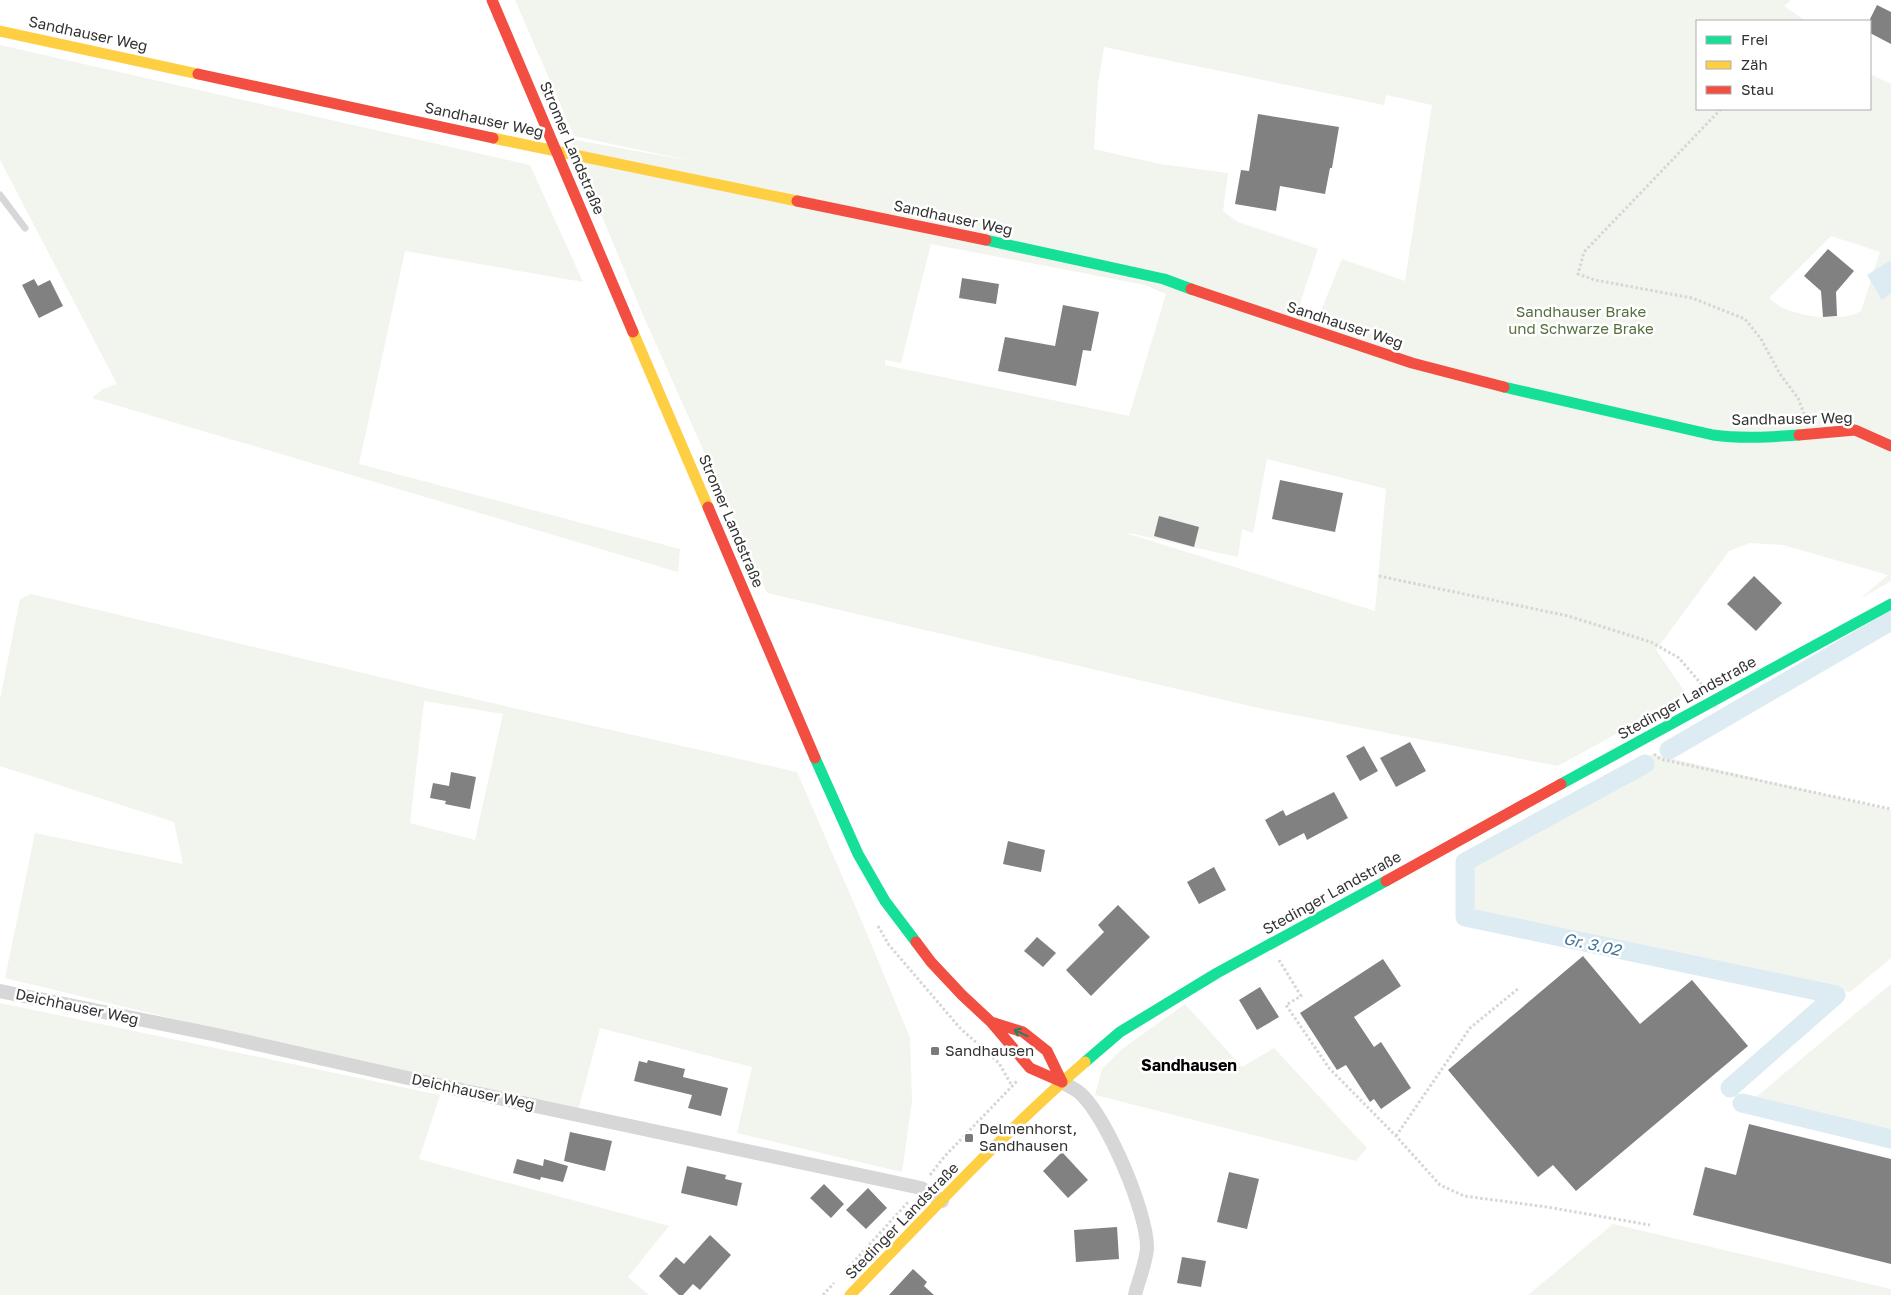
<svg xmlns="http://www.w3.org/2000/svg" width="1891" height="1295" font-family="'Golos Text',sans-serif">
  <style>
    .green { fill: #f1f5ed; fill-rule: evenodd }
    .water { fill: #ddebf3 }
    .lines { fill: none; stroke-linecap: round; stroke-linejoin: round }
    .canal { stroke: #ddebf3; stroke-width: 19 }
    .building { fill: #818181 }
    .path { stroke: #d6d6d6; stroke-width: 3; stroke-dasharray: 2.5 2.5; stroke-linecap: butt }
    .lane { stroke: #d7d7d7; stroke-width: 7 }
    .street { stroke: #d7d7d7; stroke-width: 14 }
    .fast { stroke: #16e098; stroke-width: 11 }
    .slow { stroke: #ffcf43; stroke-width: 11 }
    .jam { stroke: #f24e42; stroke-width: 11 }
    .oneway { stroke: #268160 }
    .poi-dot { fill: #7a7a7a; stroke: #fff; stroke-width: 2 }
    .labels { text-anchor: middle; stroke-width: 5; stroke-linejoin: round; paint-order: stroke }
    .street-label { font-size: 15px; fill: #333; stroke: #fff }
    .park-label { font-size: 15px; fill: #56703f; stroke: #fff }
    .poi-label { font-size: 15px; fill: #333; stroke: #fff; text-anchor: start }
    .water-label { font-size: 16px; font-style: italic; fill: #3f7597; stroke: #fff }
    .neighbourhood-label { font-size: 16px; font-weight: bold; fill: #000; stroke: #fff }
  </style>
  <rect width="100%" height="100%" fill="#fff"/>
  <path class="green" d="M515 0H1791L1784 6 1806 21H1697V109H1870V74L1891 84V581L1860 599 1888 575 1783 545 1750 543 1729 551 1656 650 1687 695 1558 766 1263 709 767 593 643 315 570 139 692 161 574 136ZM1104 47 1384 105 1386 95 1432 105 1405 281 1342 259 1316 323 1299 316 1301 300 1318 249 1238 222 1223 211 1228 173 1160 164 1094 149 1098 83ZM1831 236 1880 252 1861 311C1842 322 1806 317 1785 309 1780 307 1774 302 1769 298ZM931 244 1145 285 1166 294 1129 416 885 365V360L901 363ZM1267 459 1386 489 1375 611 1129 534V533L1238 557 1242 529 1253 533Z
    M0 45 530 165 583 282 405 251 359 464 680 549 678 572 92 398 103 389 117 384 0 160Z
    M31 594 430 689 797 772 863 924 910 1038 912 1101 902 1172 737 1133 752 1067 600 1028 578 1111 444 1084 5 978 35 833 183 864 174 822 0 766V699L20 599ZM424 701 503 714 475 840 410 823Z
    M1652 754 1891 810V958L1850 992 1471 914V855Z
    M1891 984V1146L1743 1108 1874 998Z
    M0 1003 440 1095 419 1159 669 1226 628 1277 649 1295H0Z
    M1185 1004 1242 1067 1274 1048 1367 1148 1356 1161 1095 1095 1102 1069 1122 1049Z
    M1613 1224 1891 1289V1295H1528Z"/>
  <path class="water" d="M1891 260V293L1882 300 1867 275Z"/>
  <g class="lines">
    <path class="canal" d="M1669 750 1891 621
      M1645 764 1465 862V917L1836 995 1730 1088
      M1742 1103 1891 1139"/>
  </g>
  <path class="building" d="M1877 5 1891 12V44L1870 33V19Z
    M1258 114 1339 127 1332 168H1330L1325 194 1280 186 1276 211 1235 204 1241 170 1249 171Z
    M1828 249 1854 271 1836 292 1837 316 1823 317 1821 291 1804 276Z
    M962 278 999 284 996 304 959 298Z
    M34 279 38 286 50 280 63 306 39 318 22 285Z
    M1063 305 1099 312 1091 351 1083 350 1076 386 998 371 1005 337 1055 346Z
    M1280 480 1343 493 1335 532 1272 519Z
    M1159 516 1199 527 1194 547 1154 536Z
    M1754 576 1782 603 1756 631 1727 604Z
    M1410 742 1426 771 1396 787 1380 758Z
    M1364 746 1378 771 1360 781 1346 756Z
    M451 772 476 777 470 809 445 804 446 801 430 798 433 783 449 786Z
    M1334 792 1348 818 1307 840 1304 833 1279 846 1265 820 1283 810 1286 816Z
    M1008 841 1045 850 1041 872 1003 864Z
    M1214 867 1226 890 1199 904 1187 882Z
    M1118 905 1150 937 1091 996 1066 970 1104 932 1098 925Z
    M1037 937 1056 953 1043 967 1024 951Z
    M1583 956 1640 1024 1692 980 1748 1046 1576 1191 1553 1165 1538 1177 1448 1070Z
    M1383 959 1401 986 1354 1017 1374 1047 1381 1042 1411 1088 1381 1109 1374 1099 1370 1102 1346 1065 1337 1070 1300 1013Z
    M1260 987 1279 1017 1257 1030 1239 1000Z
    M648 1060 685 1069 683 1077 728 1088 721 1116 688 1108 692 1095 634 1081 639 1061 647 1063Z
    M1749 1124 1891 1159V1264L1693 1215 1705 1167 1736 1175Z
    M570 1132 612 1141 605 1171 564 1161Z
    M1062 1152 1088 1180 1068 1198 1043 1171Z
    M517 1159 543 1166 544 1159 568 1166 563 1182 541 1177 540 1180 513 1173Z
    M687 1166 726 1175 725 1179 742 1183 737 1206 681 1193Z
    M1229 1172 1259 1179 1247 1229 1217 1222Z
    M824 1184 844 1204 831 1218 810 1198Z
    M868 1188 887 1208 866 1229 846 1210Z
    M1117 1227 1119 1259 1076 1262 1074 1230Z
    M710 1235 731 1255 700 1290 693 1284 683 1295H679L659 1276 676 1257 684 1264Z
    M1182 1257 1206 1261 1201 1287 1177 1283Z
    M913 1269 927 1282 924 1286 934 1295H889Z"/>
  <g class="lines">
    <path class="path" d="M1721 109 1584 252 1578 274 1595 280 1692 298 1745 319 1761 339 1780 374 1798 398 1805 416
      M1379 576 1568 616 1651 642 1679 658 1703 686
      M1654 754 1660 759 1891 809
      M878 926 889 945 960 1028 999 1063 1012 1086
      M1279 960 1301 996 1286 1005 1329 1068 1396 1136 1440 1185 1464 1196 1547 1207 1650 1225
      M1396 1136 1470 1028 1519 988
      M930 1175 944 1157 1017 1081
      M849 1267 909 1201
      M823 1295 834 1283"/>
    <path class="lane" d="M0 195 25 228"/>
    <path class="street" d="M0 991 217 1035 461 1090 921 1188 942 1201
      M1062 1082C1068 1086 1076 1089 1081 1094 1107 1118 1147 1212 1147 1247 1147 1261 1138 1281 1135 1295"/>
    <path class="fast" d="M986 240 1164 279 1191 289
      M1504 387 1713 435C1742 439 1770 437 1799 435
      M815 758 858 854 885 901 916 942
      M1561 784 1891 604
      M1085 1062 1120 1032 1217 973 1386 881"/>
    <path class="slow" d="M0 31 198 74
      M493 138 797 201
      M633 332 708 507
      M850 1295C927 1216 1002 1134 1085 1062"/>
    <path class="jam" d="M492 0 633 332
      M198 74 493 138
      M797 201 986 240
      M1191 289 1412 363 1504 387
      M1799 435 1855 430 1891 446
      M708 507 815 758
      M1386 881 1561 784
      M916 942 931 962 962 995 991 1022 1030 1068 1062 1082
      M991 1022 1023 1032 1047 1051 1062 1082"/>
  </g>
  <defs><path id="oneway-shaft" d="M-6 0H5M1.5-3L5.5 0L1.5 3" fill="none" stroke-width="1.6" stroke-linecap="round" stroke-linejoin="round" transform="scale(1.25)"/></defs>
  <use class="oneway" href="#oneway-shaft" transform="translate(1021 1033) rotate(-154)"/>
  <g class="poi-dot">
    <rect x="930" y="1046" width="10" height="10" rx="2.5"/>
    <rect x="964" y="1133" width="10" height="10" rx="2.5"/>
  </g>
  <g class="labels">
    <g class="street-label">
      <text transform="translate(88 34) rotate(12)" y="5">Sandhauser Weg</text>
      <text transform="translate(484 120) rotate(12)" y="5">Sandhauser Weg</text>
      <text transform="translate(572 148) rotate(67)" y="5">Stromer Landstraße</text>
      <text transform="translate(953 218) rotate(12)" y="5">Sandhauser Weg</text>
      <text transform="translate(1345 325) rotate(18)" y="5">Sandhauser Weg</text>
      <text transform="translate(1792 419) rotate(-1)" y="5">Sandhauser Weg</text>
      <text transform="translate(731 521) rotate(67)" y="5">Stromer Landstraße</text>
      <text transform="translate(1687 698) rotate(-29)" y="5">Stedinger Landstraße</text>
      <text transform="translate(1332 893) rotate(-29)" y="5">Stedinger Landstraße</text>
      <text transform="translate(77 1007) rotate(12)" y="5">Deichhauser Weg</text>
      <text transform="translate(473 1092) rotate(12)" y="5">Deichhauser Weg</text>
      <text transform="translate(902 1221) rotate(-46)" y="5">Stedinger Landstraße</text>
    </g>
    <g class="park-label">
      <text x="1581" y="317">Sandhauser Brake<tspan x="1581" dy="17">und Schwarze Brake</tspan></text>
    </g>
    <g class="poi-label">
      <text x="945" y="1056">Sandhausen</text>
      <text x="979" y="1134">Delmenhorst,<tspan x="979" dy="17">Sandhausen</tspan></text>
    </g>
    <g class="water-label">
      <text transform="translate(1592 944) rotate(12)" y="6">Gr. 3.02</text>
    </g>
    <g class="neighbourhood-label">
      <text x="1189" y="1071">Sandhausen</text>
    </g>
  </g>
  <rect x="1696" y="20" width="175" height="90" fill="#ffffff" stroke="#adadad"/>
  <rect x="1706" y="36" width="25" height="8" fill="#16e098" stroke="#adadad"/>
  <text x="1741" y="45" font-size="15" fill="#333333">Frei</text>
  <rect x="1706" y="61" width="25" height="8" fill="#ffcf43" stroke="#adadad"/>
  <text x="1741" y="70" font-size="15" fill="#333333">Zäh</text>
  <rect x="1706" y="86" width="25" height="8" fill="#f24e42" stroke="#adadad"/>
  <text x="1741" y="95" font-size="15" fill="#333333">Stau</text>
</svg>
